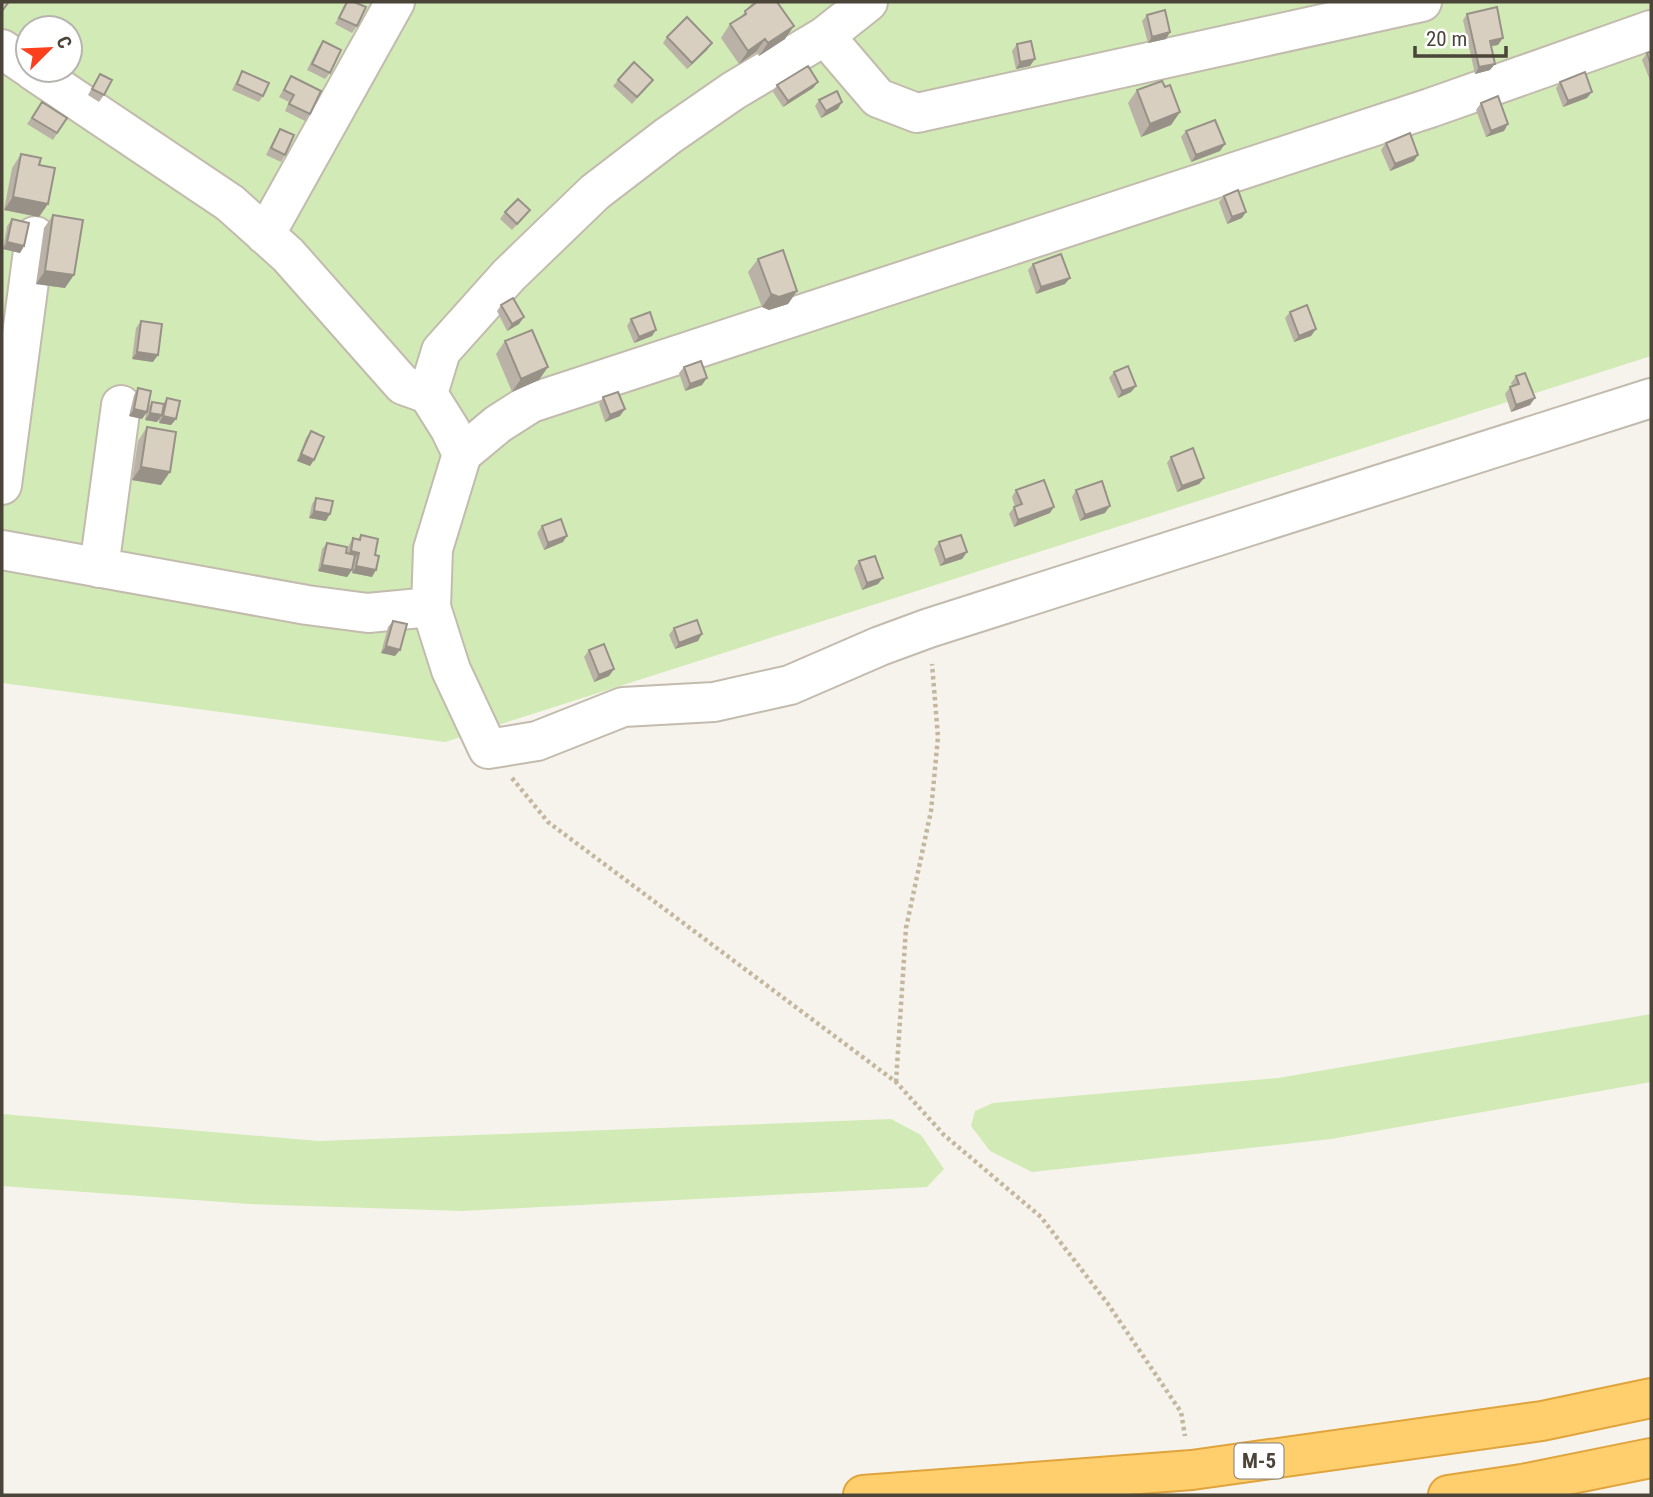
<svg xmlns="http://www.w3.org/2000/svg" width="1653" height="1497" font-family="'Roboto Condensed',sans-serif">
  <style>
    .green { fill: #d2eab5; fill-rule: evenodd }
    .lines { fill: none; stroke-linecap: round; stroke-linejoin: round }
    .minor-casing { stroke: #c2bbae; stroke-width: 42 }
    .highway-casing { stroke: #e0a43c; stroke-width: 42 }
    .path { stroke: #c4b79f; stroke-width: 4.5; stroke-dasharray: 3.5 3.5; stroke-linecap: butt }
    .minor { stroke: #fff; stroke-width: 38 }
    .highway { stroke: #ffcf6e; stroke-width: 38 }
    .wall { fill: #bab2a6 }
    .shaded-wall { fill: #979187 }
    .building { fill: #d8cfc1; stroke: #979187; stroke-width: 2 }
    .labels { text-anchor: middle; stroke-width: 5; stroke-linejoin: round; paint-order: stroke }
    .shield { fill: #fff; stroke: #817c74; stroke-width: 2 }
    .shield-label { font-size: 21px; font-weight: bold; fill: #4b4439 }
  </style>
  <rect width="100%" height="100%" fill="#f6f3ec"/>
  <path class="green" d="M2 2H1651V356L445 742 2 683ZM28 28H70V70H28Z
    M1651 1014V1082L1331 1139 1032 1172 990 1151 971 1126 975 1111 993 1103 1278 1078Z
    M2 1114 319 1141 891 1119 921 1135 944 1169 927 1187 463 1211 250 1204 2 1186Z"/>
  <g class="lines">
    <g class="minor-casing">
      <path id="minor" d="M825 36 878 98 917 113 1422 2
        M2 49 28 67
        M32 70 230 203 288 255 403 385 428 394 450 429 462 454 433 549 431 607 451 670 488 749 537 741 623 707 714 702 790 685 880 646 929 628 1651 398
        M265 235 395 2
        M428 394 441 351 509 275 595 192 668 136 733 91 825 36 868 2
        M462 454 498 424 531 403 1430 108 1651 30
        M2 485 35 236
        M2 550 307 605 368 613 431 607
        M99 568 121 405"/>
    </g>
    <g class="highway-casing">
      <path id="highway" d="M863 1495 1192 1470 1542 1421 1651 1398
        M1448 1495 1522 1484 1651 1458"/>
    </g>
    <path class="path" d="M512 778 548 822 896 1082 944 1135 1041 1217 1108 1304 1181 1412 1185 1436
      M896 1082 906 928 931 811 938 737 932 664"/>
    <use href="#minor" class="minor"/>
    <use href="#highway" class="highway"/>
  </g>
  <path class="wall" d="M346 2H354L357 26 352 33 335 24Z
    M753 2H777L785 39 759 56 756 52 739 64 721 38 730 24 740 18Z
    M1467 14 1498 45 1491 46 1490 70 1475 74 1463 20Z
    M1147 15 1170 32 1166 39 1148 43 1142 21Z
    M667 37 712 43 707 50 687 69 663 43Z
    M323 41 330 73 325 79 307 70 318 48Z
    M1017 44 1030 66 1016 69 1012 51Z
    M1651 52V83L1642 60 1647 53Z
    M242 71 263 96 259 102 232 90 238 78Z
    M100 74 104 95 99 102 88 95Z
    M291 76 310 114 305 121 285 111 289 102 279 97Z
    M618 80 648 86 632 104 613 86Z
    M818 82 813 88 783 107 773 92 777 85Z
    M1560 82 1587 98 1563 107 1556 88Z
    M1165 87 1180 112 1171 125 1141 137 1128 103 1137 90Z
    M819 100 838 109 821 118 815 106Z
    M42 102 67 118 53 140 27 124Z
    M1481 103 1504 131 1486 137 1476 110Z
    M280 129 285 155 281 162 266 155 276 135Z
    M1186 131 1220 151 1191 162 1181 137Z
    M1386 143 1414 161 1390 171 1381 150Z
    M21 154 39 165V217L4 210 12 168Z
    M1224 196 1242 218 1227 224 1219 202Z
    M505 212 525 216 512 230 500 219Z
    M53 215 65 288 36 284 44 228Z
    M12 219 24 246 20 253 3 249 7 226Z
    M758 259 797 291 788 304 769 310 762 307 748 272Z
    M1033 264 1065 284 1036 294 1028 270Z
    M501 305 524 317 519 324 507 331 497 311Z
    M1290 312 1316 329 1311 336 1294 342 1285 318Z
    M631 319 652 336 634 343 627 326Z
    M141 321 153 362 132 359 136 328Z
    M505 341 539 380 512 392 496 354Z
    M684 367 702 385 685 391 679 373Z
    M1114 372 1136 386 1131 392 1118 398 1109 378Z
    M1516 376 1530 405 1511 412 1505 394 1510 387 1512 386 1511 383Z
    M138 388 148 408 152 402 163 404 167 398 176 419 171 425 159 423V419L157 422 145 420 146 413 142 419 129 416 134 395Z
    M603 397 620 416 605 422 599 404Z
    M147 427 161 485 132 480 138 441Z
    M311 431 314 460 310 466 297 461 306 438Z
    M1171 457 1204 478 1199 484 1177 492 1167 463Z
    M1016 490 1050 513 1014 527 1009 514 1014 507H1015L1012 497Z
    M1076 490 1105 513 1080 521 1072 497Z
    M316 498 326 521 309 518 312 504Z
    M542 526 563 542 544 550 537 533Z
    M361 535 372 577 352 573 354 559 352 570 347 577 318 571 322 549 327 543 347 553 349 545 353 538 358 539Z
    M939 542 967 552 962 559 940 566 934 549Z
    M859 561 878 584 862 590 854 568Z
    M393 621 395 656 381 653 388 627Z
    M674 628 698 641 675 649 669 635Z
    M589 650 614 669 609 676 594 682 584 657Z"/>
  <path class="shaded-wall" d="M794 26 785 39 759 56 768 43Z
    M1170 32 1166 39 1148 43 1152 37Z
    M1503 38 1498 45 1485 47 1490 41Z
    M765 39 756 52 739 64 748 51Z
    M712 43 707 50 687 69 692 63Z
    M1035 59 1030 66 1016 69 1020 62Z
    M1495 64 1490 70 1475 74 1479 67Z
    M818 82 813 88 783 107 788 101Z
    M1592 92 1587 98 1563 107 1568 101Z
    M842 102 838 109 821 118 826 111Z
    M1180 112 1171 125 1141 137 1150 124Z
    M1508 124 1504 131 1486 137 1491 131Z
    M1225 144 1220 151 1191 162 1196 155Z
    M1418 155 1414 161 1390 171 1395 164Z
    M13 197 48 204 39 217 4 210Z
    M1246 212 1242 218 1227 224 1232 217Z
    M7 242 24 246 20 253 3 249Z
    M45 271 74 275 65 288 36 284Z
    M1070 278 1065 284 1036 294 1041 287Z
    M797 291 788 304 769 310 762 307 771 294Z
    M524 317 519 324 507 331 512 324Z
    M1316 329 1311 336 1294 342 1299 336Z
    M656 330 652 336 634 343 639 337Z
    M137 352 158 355 153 362 132 359Z
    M548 367 539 380 512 392 521 379Z
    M707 378 702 385 685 391 690 384Z
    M1136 386 1131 392 1118 398 1122 391Z
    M1535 398 1530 405 1511 412 1516 405Z
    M134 409 147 412 142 419 129 416Z
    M625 409 620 416 605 422 610 415Z
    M150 413 162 415 157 422 145 420Z
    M163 416 176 419 171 425 159 423Z
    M301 454 314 460 310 466 297 461Z
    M141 467 170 472 161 485 132 480Z
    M1204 478 1199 484 1177 492 1182 486Z
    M1110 506 1105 513 1080 521 1085 515Z
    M1054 507 1050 513 1014 527 1018 520Z
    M314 511 330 514 326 521 309 518Z
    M567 536 563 542 544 550 548 543Z
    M351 551 359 553 354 559 346 557Z
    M967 552 962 559 940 566 945 560Z
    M322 565 352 570 347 577 318 571Z
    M356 566 376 570 372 577 352 573Z
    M883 578 878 584 862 590 867 583Z
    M702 634 698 641 675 649 679 643Z
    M386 646 400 650 395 656 381 653Z
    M614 669 609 676 594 682 599 675Z"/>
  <path class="building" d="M2 2 8 3 2 11Z
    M347 2H354L366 7 357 26 339 18Z
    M757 2H777L794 26 768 43 765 39 748 51 730 24 746 14 745 11Z
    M1497 7 1503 38 1490 41 1495 64 1479 67 1467 14Z
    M1165 10 1170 32 1152 37 1147 15Z
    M687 17 712 43 692 63 667 37Z
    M44 23 51 28H41Z
    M323 41 341 50 330 73 312 64Z
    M1031 41 1035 59 1020 62 1017 44Z
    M1651 52V65L1647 53Z
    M634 62 653 80 637 97 618 80Z
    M808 66 818 82 788 101 777 85Z
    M242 71 269 83 263 96 237 84Z
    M1585 72 1592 92 1568 101 1560 82Z
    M100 74 112 80 104 95 92 89Z
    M291 76 321 91 310 114 289 104 294 95 284 90Z
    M1162 81 1165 87 1170 85 1180 112 1150 124 1137 90Z
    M837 91 842 102 826 111 819 100Z
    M1498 96 1508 124 1491 131 1481 103Z
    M42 102 67 118 57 133 32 118Z
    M1215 120 1225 144 1196 155 1186 131Z
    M280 129 294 135 285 155 271 148Z
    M1410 133 1418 155 1395 164 1386 143Z
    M21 154 41 158 39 165 55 168 48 204 13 197Z
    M1238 190 1246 212 1232 217 1224 196Z
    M518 199 530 210 517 224 505 212Z
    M53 215 83 220 74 275 45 271Z
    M12 219 29 223 24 246 7 242Z
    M783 250 797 291 779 297 771 294 758 259Z
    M1061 254 1070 278 1041 287 1033 264Z
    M513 298 524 317 512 324 501 305Z
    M1307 305 1316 329 1299 336 1290 312Z
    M650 312 656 330 639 337 631 319Z
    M141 321 162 324 158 355 137 352Z
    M532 330 548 367 521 379 505 341Z
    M701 361 707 378 690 384 684 367Z
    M1128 366 1136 386 1122 391 1114 372Z
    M1525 373 1535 398 1516 405 1510 387 1519 384 1516 376Z
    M138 388 151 391 147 412 134 409Z
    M618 392 625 409 610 415 603 397Z
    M167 398 180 401 176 419 163 416Z
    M152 402 164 404 162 415 150 413Z
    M147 427 176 432 170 472 141 467Z
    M311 431 324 437 314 460 301 454Z
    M1193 448 1204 478 1182 486 1171 457Z
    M1044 480 1054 507 1018 520 1014 507 1022 504 1016 490Z
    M1102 481 1110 506 1085 515 1076 490Z
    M316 498 333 501 330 514 314 511Z
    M561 519 567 536 548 543 542 526Z
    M361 535 378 539 375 555 379 556 376 570 356 566 359 553 351 551 353 538 360 540Z
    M961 535 967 552 945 560 939 542Z
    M327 543 347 547 346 553 355 555 352 570 322 565Z
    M875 556 883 578 867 583 859 561Z
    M697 620 702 634 679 643 674 628Z
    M393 621 407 624 400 650 386 646Z
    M604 644 614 669 599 675 589 650Z"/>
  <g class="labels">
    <rect class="shield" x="1234.5" y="1443.5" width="49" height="35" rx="5"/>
    <g class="shield-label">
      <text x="1259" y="1468">М-5</text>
    </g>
  </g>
  <rect width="1653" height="1497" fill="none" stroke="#4b4439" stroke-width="7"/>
  <g transform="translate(49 49) rotate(66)"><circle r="33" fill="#ffffff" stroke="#b7b4b0" stroke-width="2"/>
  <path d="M0-5L12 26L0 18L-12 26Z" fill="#fc3f1d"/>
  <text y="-10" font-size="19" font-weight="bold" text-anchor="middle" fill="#4b4439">С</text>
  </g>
  <path d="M1415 46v10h91v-10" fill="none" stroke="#4b4439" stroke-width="3.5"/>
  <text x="1426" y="46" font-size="21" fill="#4b4439" stroke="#ffffff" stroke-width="5" paint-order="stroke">20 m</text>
</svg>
